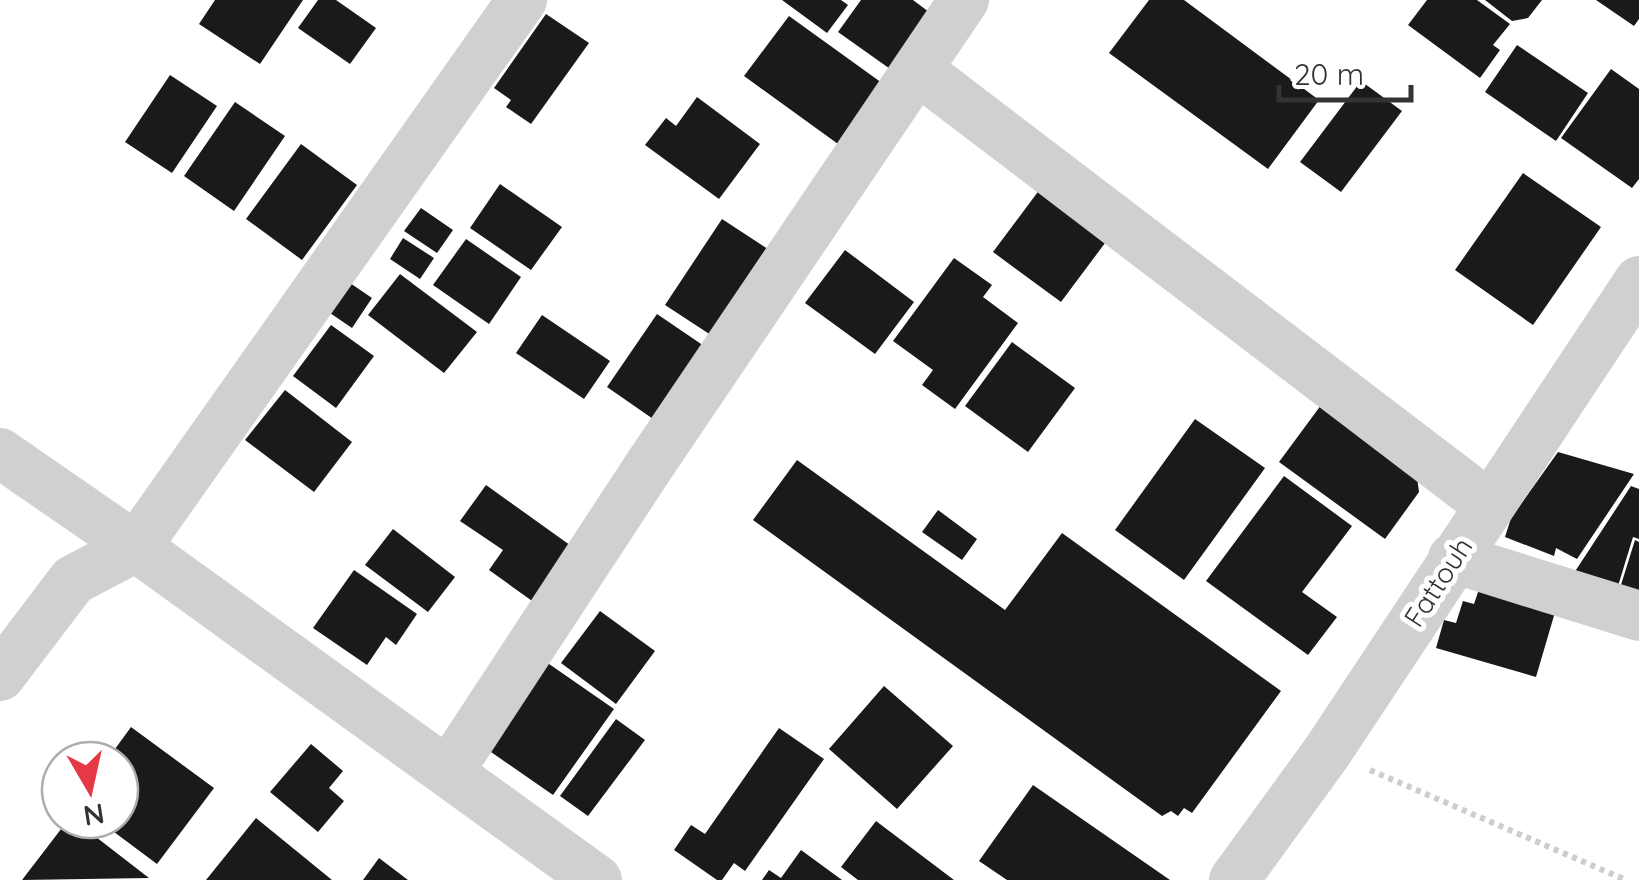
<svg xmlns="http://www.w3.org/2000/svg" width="1639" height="880" font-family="Quicksand,sans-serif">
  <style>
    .building { fill: #1a1a1a }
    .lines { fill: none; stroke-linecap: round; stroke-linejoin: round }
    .path { stroke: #cdcdcd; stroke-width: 6; stroke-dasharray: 5 5; stroke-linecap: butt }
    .street { stroke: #d0d0d0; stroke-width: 50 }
    .labels { text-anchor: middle; stroke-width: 10; stroke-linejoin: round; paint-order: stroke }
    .street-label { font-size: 28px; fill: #333; stroke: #fff }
  </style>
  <rect width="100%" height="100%" fill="#fff"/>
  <path class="building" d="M215 0H303L260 64 199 24Z
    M318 0H336L376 28 350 64 298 28Z
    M782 0H841L848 5 827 33Z
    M861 0H913L933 15 893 71 838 32Z
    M1149 0H1184L1319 100 1268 169 1109 53Z
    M1427 0H1477L1510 24 1493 45 1500 50 1480 78 1408 25Z
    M1485 0H1542L1528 18 1512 21Z
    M1596 0H1639V19L1634 26Z
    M546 14 589 43 531 124 506 107 511 100 494 88Z
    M789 16 882 83 838 144 744 76Z
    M1517 45 1588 93 1556 141 1485 92Z
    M1611 69 1639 89V179L1632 188 1561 138Z
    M170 75 217 106 172 173 125 142Z
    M1361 81 1402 111 1341 192 1300 162Z
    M697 97 760 144 719 199 645 145 666 118 676 126Z
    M235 102 285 136 234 211 184 176Z
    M301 144 357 185 302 260 246 219Z
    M1523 173 1601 227 1533 325 1455 270Z
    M500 184 562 227 531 270 470 228Z
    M1043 185 1111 235 1061 302 993 252Z
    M421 208 453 230 437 253 404 231Z
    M722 219 774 253 717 339 665 305Z
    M403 238 434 258 420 279 390 259Z
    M466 239 521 277 489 324 433 285Z
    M845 250 914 302 875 354 805 303Z
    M954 258 992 285 983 297 1018 323 955 409 922 385 933 370 893 341Z
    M400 274 477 332 444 373 368 315Z
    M350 283 372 298 352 328 330 313Z
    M657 314 707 348 656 421 607 387Z
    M542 315 610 361 584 399 516 353Z
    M331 325 374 356 336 408 293 376Z
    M1012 342 1075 388 1028 452 965 406Z
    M285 390 352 442 314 492 245 440Z
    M1327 397 1415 462 1419 492 1385 539 1279 462Z
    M1195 419 1265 468 1184 580 1115 530Z
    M1558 452 1634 474 1577 559 1556 548 1554 556 1505 537 1511 518Z
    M797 460 1005 610 1062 533 1281 691 1192 813 1184 808 1178 816 1171 811 1162 816 753 520Z
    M1284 476 1352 526 1302 592 1337 617 1308 655 1206 581Z
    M486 485 574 548 535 603 489 570 503 550 460 521Z
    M1631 486 1639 489V539L1633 537 1618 586 1574 573Z
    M938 510 977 539 962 560 922 532Z
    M393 529 455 577 428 612 365 565Z
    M1635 540 1639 542V594L1620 588Z
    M354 570 417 614 396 645 386 637 367 665 313 628Z
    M1482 580 1558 602 1536 677 1436 648 1444 620 1456 623 1463 601 1474 604Z
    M600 611 655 651 616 704 561 663Z
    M539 657 614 709 553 795 478 743Z
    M884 686 953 746 897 809 829 749Z
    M616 719 645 740 588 816 560 796Z
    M131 727 214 788 157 864 98 820H120V760H107Z
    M779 728 824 759 745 871 734 863 722 880H717L674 850 691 825 705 834Z
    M311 744 343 771 329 788 344 801 318 832 270 792Z
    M1033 785 1170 880H1007L979 861Z
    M256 818 332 880H206Z
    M68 820H74L149 878 22 880Z
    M876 821 954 880H858L841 867Z
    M801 850 842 880H762L769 870 781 878Z
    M379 858 408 880H363Z"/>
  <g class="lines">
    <path class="path" d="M1370 770 1626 880"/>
    <path class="street" d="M918 70 1489 505
      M0 453 136 547 597 880
      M1453 558 1639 616
      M0 676 73 580 136 547 522 0
      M449 771 649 466 964 0
      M1234 880 1327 752 1639 281"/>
  </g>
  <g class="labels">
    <g class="street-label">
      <text transform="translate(1438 582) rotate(-57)" y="10">Fattouh</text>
    </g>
  </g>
  <g transform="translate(90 790) rotate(171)"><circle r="48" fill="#ffffff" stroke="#adadad" stroke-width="2.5"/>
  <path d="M0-8L18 38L0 25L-18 38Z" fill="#e63946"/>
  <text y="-15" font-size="28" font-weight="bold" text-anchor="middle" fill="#333333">N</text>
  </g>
  <path d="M1279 85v15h132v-15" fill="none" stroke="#333333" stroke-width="5"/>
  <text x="1294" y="85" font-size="30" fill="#333333" stroke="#ffffff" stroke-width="8" paint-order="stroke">20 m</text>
</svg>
